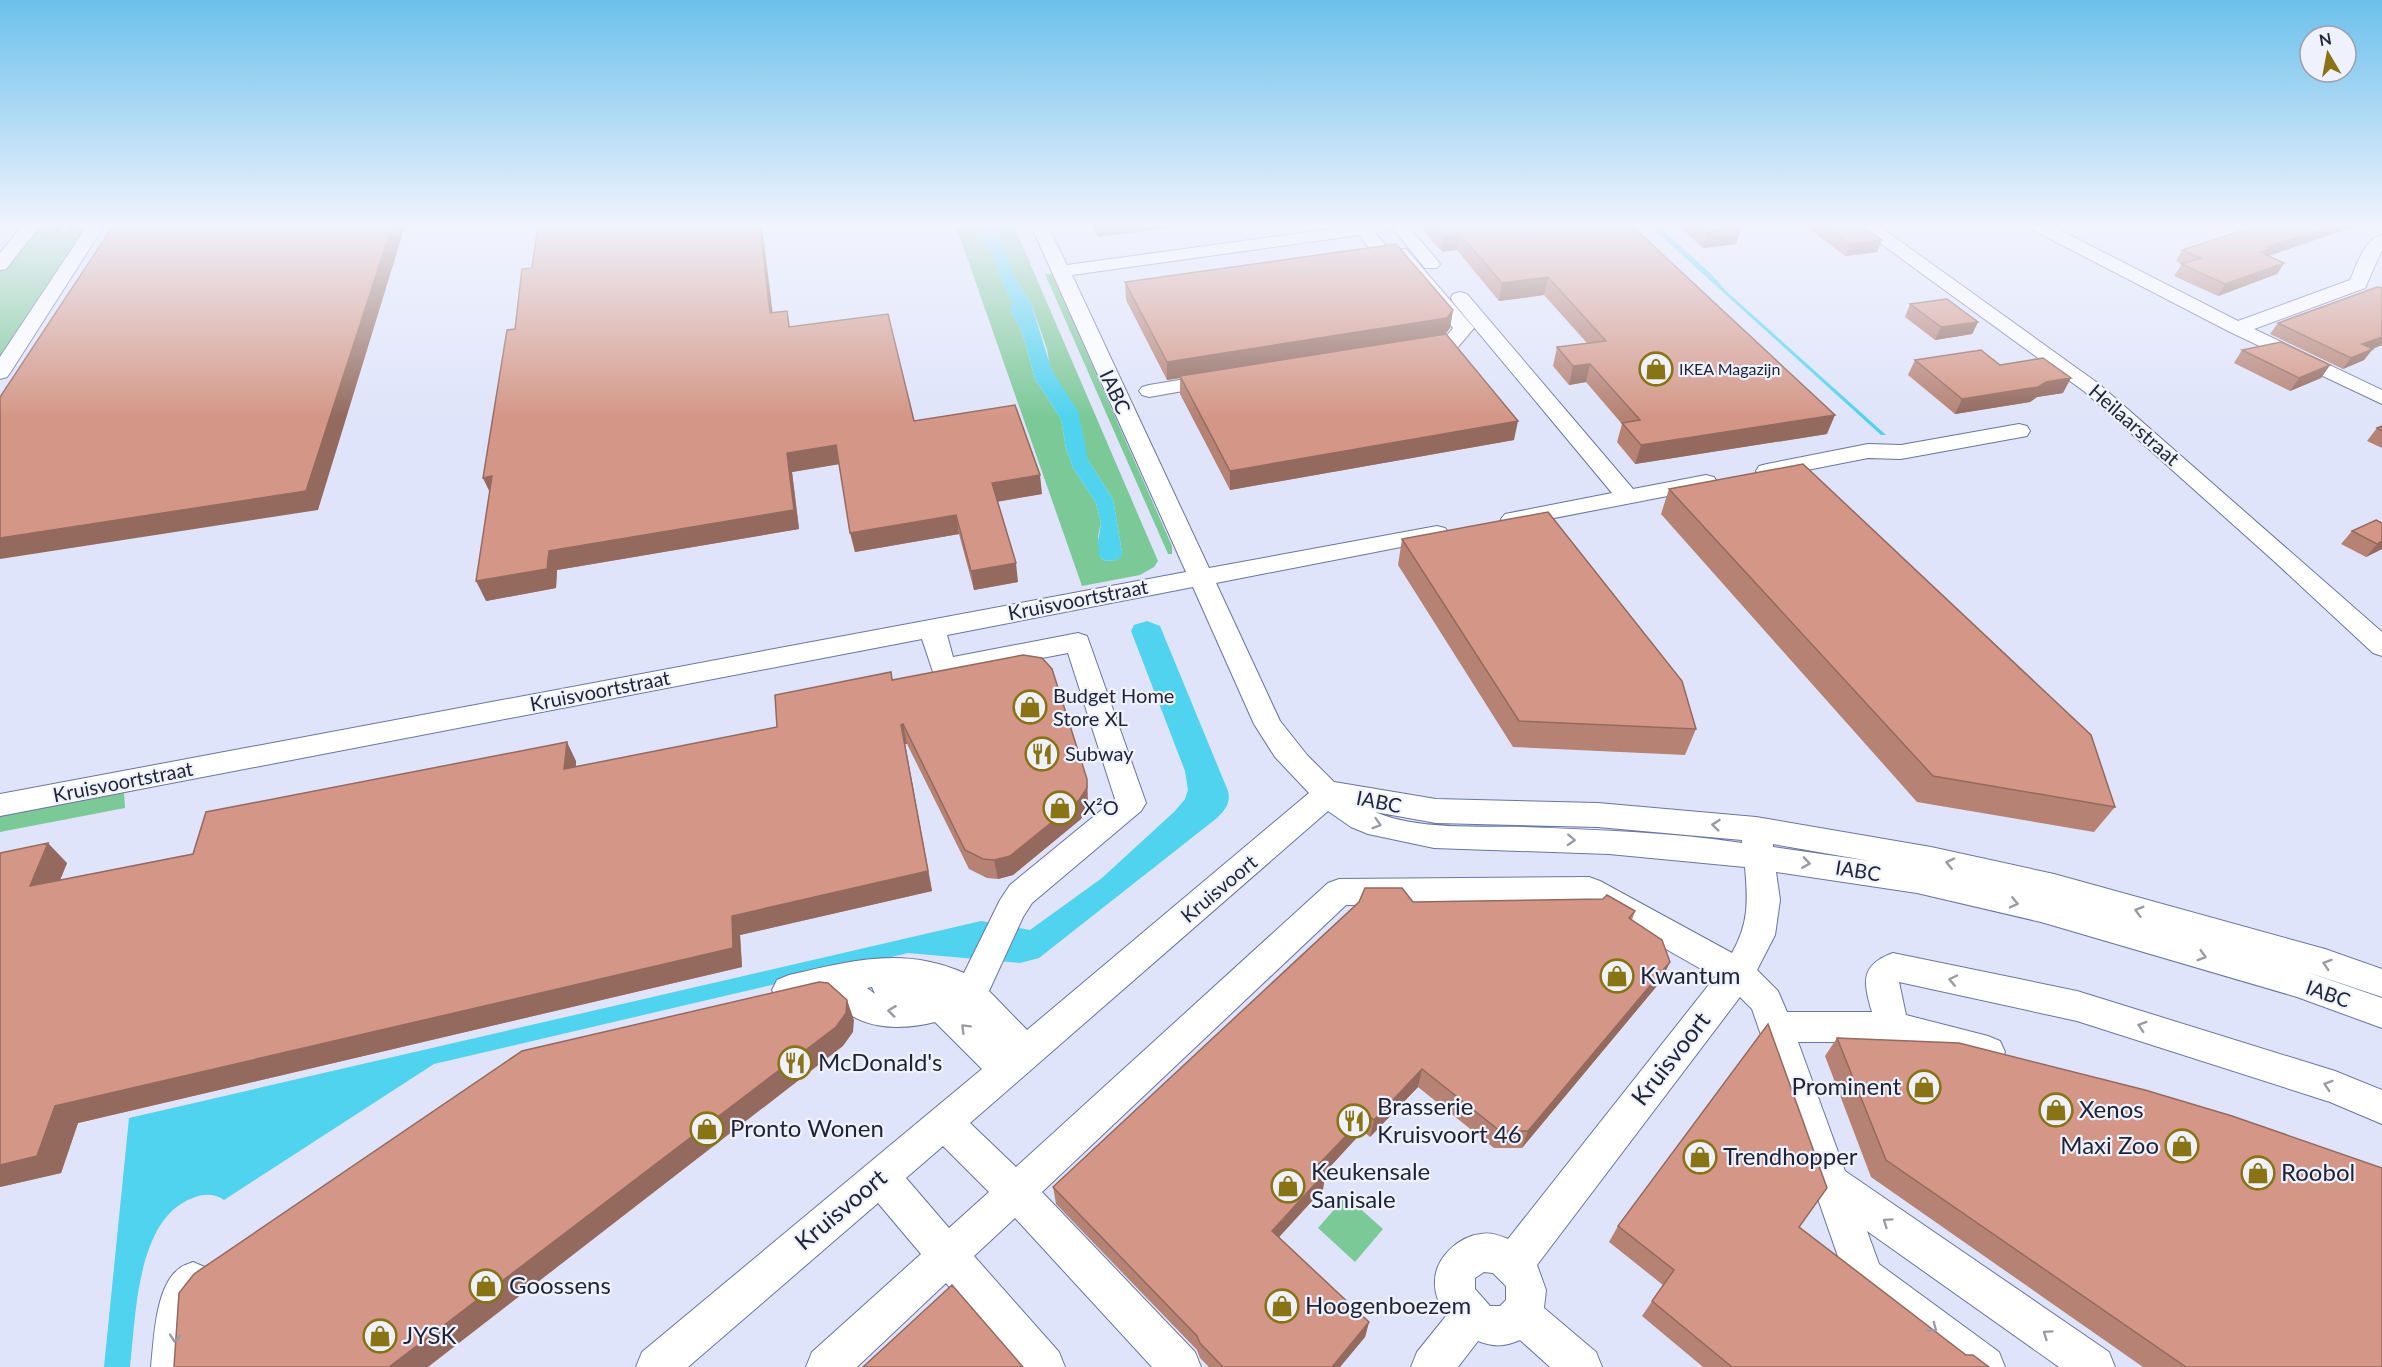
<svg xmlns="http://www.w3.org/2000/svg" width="2382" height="1367" font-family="Lato,sans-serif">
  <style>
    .green { fill: #7cc998 }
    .water { fill: #50d3ef }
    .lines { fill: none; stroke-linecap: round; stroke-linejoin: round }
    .minor-casing { stroke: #6a74a5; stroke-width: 2 }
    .minor { fill: #fff; fill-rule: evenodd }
    .wall { fill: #b68274 }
    .shaded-wall { fill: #946a5e }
    .building { fill: #d49787; stroke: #946a5e; stroke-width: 1.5 }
    .oneway { stroke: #9a9ca5 }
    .labels { text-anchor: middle; stroke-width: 4.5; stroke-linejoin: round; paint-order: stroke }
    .far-poi-label { font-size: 16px; fill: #1f2337; stroke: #eff2fd; text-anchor: start }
    .street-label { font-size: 20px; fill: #1f2337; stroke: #eff2fd }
    .poi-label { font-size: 20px; fill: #1f2337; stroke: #eff2fd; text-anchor: start }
    .near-poi-label { font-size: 24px; fill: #1f2337; stroke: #eff2fd; text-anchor: start }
    .near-street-label { font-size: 24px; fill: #1f2337; stroke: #eff2fd }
  </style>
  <rect width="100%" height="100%" fill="#dfe4fa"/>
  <path class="green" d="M34 226H64L60 232H65L69 226H87L0 358V270Z
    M956 226H978L984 243 994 254 999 274 1011 301V312L1021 329 1035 379 1061 419 1066 448 1073 468 1096 503 1101 523 1098 536 1101 558 1105 561 1116 560 1122 552 1113 499 1088 460 1050 367 1047 349 1031 303 1014 276 997 226H1014L1158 561 1154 567 1140 575 1082 586Z
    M1045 274H1052L1172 546V554H1168Z
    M124 793 125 808 0 832V815Z
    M1346 1196 1383 1229 1355 1262 1318 1228Z"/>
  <path class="water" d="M978 226H997L1014 276 1031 303 1052 371 1078 411 1088 460 1113 499 1122 552 1121 557 1116 560 1105 561 1099 556 1098 542 1101 523 1096 503 1073 468 1066 448 1061 419 1035 379 1021 329 1011 312V301L999 274 994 256 983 241Z
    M1650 226H1658L1709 272 1726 291 1886 435H1881Z
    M1147 621 1160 626 1228 791C1231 803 1225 810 1217 818L1039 958 1020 963 908 953 434 1064 224 1200C214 1193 203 1194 193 1198 136 1218 136 1317 130 1367H104L129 1118 981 921 1030 930 1102 878 1175 811 1185 799 1188 790 1185 771 1131 631 1134 625Z"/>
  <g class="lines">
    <g class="minor-casing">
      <path id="minor" d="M22 226H40L6 269 0 270V253Z
        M87 226H104L10 373 7 377 0 379V357Z
        M1029 226H1048L1067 265 1352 226H1388L1386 231 1375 233 1389 249H1406L1474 328 1458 347 1417 354 1410 352 1407 348 1410 344 1445 338 1453 328 1395 259H1378L1359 235 1072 275 1209 568 1437 526 1445 528 1449 533 1445 538 1437 540 1216 583 1280 721 1307 755 1334 782 1436 799 1598 803 1756 817 1931 847 2054 874 2325 949 2382 969V997L2307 972 2382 998V1028L2297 997 2041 922 1917 893 1776 872 1780 900 1775 935 1757 970 1778 991 1787 1012H1872C1863 982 1860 965 1893 953L2077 991 2335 1071 2382 1090V1124L2330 1102 2077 1021 1899 982 1906 1015 1988 1036 2000 1041 2005 1052 2000 1063 1988 1068 1893 1042H1798L1845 1171 2109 1352 2115 1367H2059L1867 1231 1879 1264 1999 1352 2005 1367H1950L1850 1291 1752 1009 1740 997 1537 1265 1546 1290 1544 1308 1596 1352 1602 1367H1550L1520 1340C1504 1347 1494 1347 1478 1341L1458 1367H1411L1417 1352 1446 1316C1440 1305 1434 1294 1435 1281 1435 1258 1459 1236 1481 1234 1490 1232 1499 1235 1508 1239L1715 977 1585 903 1346 905 1042 1192 1195 1352 1201 1367H1152L1015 1218 974 1256 1059 1352 1065 1367H1017L946 1283 857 1367H806L812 1352 921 1254 878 1203 688 1367H636L642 1352 982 1069 935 1022C901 1031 850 1031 833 994L789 1005 777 1000 772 990 777 980 789 975C850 961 903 946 964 973L1000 900 1010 885 1115 799 1068 653 943 677 934 675 922 639 0 816V794L1186 572 1034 232ZM1193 587 1254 724 1275 757 1309 793 1027 1030 989 991 1023 917 1032 903 1141 811 1146 803 1087 636 1078 633 953 657 947 635ZM1328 811 1351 827 1368 834 1434 848 1609 854 1745 867C1748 901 1749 923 1732 953L1600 881 1589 877 1339 879 1328 883 1016 1167 970 1123ZM1375 812 1436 823 1598 827 1742 840V843C1670 832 1597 830 1524 827 1479 826 1416 830 1375 812ZM1773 844 1870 861 1773 847ZM872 987 875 994 867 988ZM943 1146 989 1192 949 1228 906 1178ZM1484 1272 1493 1273 1506 1286V1300L1500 1306H1490L1475 1289V1278Z
        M1391 226H1408L1437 260 1440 264 1437 268H1425Z
        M1860 226H1879L2099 384 2382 632V656L2373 653 2275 562 2085 392 1862 230Z
        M2030 226H2052L2238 321 2350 280C2357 265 2364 239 2382 235V250L2365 288 2254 329 2382 390V404L2230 332 2033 230Z
        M1460 292 1467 294 1633 489 1706 475 1714 477 1717 482 1714 487 1513 526 1505 524 1501 519 1505 514 1612 493 1453 302 1451 298 1453 294Z
        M1216 374 1223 376 1226 380 1223 384 1149 397 1142 395 1139 391 1142 387 1149 385Z
        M2019 424 2027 426 2030 431 2027 436 1901 459 1868 458 1767 478 1759 476 1756 471 1759 466 1767 464 1868 444 1901 445Z
        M193 1262 207 1268 213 1282 198 1311 193 1367H151C154 1340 155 1285 180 1268 183 1265 189 1264 193 1262Z"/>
    </g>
    <use href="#minor" class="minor"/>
  </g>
  <path class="wall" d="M1092 226H1184L1098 237Z
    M1420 226H1632L1827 434 1635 464 1617 442 1622 424 1586 382 1569 385 1553 366 1557 347 1587 343 1544 295 1499 301 1457 250 1442 252Z
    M1678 226H1739L1741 227 1736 244 1703 248Z
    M1806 226H1862L1882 240 1877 252 1845 256Z
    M2256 226H2353V227L2268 256 2284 263 2277 274 2218 296 2174 276 2182 264 2176 261 2182 250Z
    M1125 282 1453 310 1450 328 1445 334 1514 440 1230 490 1180 394V378L1167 380 1126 300Z
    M2382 288V345L2372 349 2364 360 2343 369 2270 334 2278 323Z
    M1910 304 1978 322 1972 334 1935 340 1905 317Z
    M787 311 790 327 914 421 1042 494 997 502 1018 582 974 590 959 534 855 552 839 464 792 472 799 529 557 570 556 588 486 601 490 491 483 478 772 313Z
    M2242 350 2330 365 2321 378 2290 391 2234 363Z
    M1915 360 2000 365 2063 393 2037 397 2030 402 1955 414 1908 375Z
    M2382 426V448L2367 441 2377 428Z
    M1669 489 2115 807 2094 832 1917 802 1661 514Z
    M2382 523V549L2366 557 2341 544 2352 531Z
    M1402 539 1696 729 1685 755 1513 747 1398 565Z
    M893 680 1087 779 1088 808 1081 819 1013 875 998 879 987 878 969 869 907 744H905L932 891 740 935 742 967 78 1123 61 1173 0 1187V853L67 863 60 880 193 854 576 761V767L777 727Z
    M1413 902 1635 911 1632 920 1661 981 1522 1148H1494L1418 1087 1370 1137 1363 1131 1325 1172 1323 1189 1279 1237 1369 1322 1365 1337 1340 1367H1209L1200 1358 1197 1350 1056 1204 1053 1187Z
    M1837 1038 2382 1367H2143L1871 1177 1825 1056Z
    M1618 1226 1799 1227 1966 1355 1989 1367H1703L1642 1316 1663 1285 1609 1242Z"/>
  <path class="shaded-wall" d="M392 226H405L318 510 0 559V538Z
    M760 226H762L775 331 770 313Z
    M1097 226H1184L1098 237Z
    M2331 226H2353V227L2265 257 2260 252 2267 247Z
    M1741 227 1736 244 1703 248 1708 231Z
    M1459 233 1457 250 1442 252 1444 235Z
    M1882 240 1877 252 1845 256 1850 244Z
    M2284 263 2277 274 2218 296 2225 284Z
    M1548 277 1544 295 1499 301 1502 283Z
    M1453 310 1450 328 1444 336 1180 376V378L1167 380V362Z
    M1978 322 1972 334 1935 340 1941 327Z
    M2382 337V345L2354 356 2362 344Z
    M2373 349 2364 360 2343 369 2351 358Z
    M1590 364 1586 382 1569 385 1573 366Z
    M2330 365 2321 378 2290 391 2299 378Z
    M2071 378 2063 393 2037 397 2030 402 1955 414 1962 399 2046 382Z
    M1835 415 1827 434 1635 464 1641 445Z
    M1518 421 1514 440 1230 490V471Z
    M836 445 840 464 792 472 799 529 557 570 556 588 486 601 476 581 787 453Z
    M1040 475 1042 494 994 502 992 483Z
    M492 476V497L483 478Z
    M956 515 959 534 855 552 850 533Z
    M2382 541V549L2366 557 2377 544Z
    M1016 563 1018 582 974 590 971 571Z
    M903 724 907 744H905L932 891 740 935 742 967 78 1123 61 1173 0 1187V1165L55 1106 732 916 901 725Z
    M567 742 576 761 575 789 564 769Z
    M1087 779 1088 808 1081 819 1013 875 998 879 994 860Z
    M48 843 67 863 50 905 30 886Z
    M1670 962 1661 981 1522 1148 1528 1131Z
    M847 1000 854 1020 853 1032 843 1046 428 1367H389Z
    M1422 1069 1418 1087 1370 1137 1374 1120Z
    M1367 1114 1363 1131 1316 1182 1318 1165Z
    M1326 1172 1323 1189 1270 1247 1272 1231Z
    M1369 1322 1365 1337 1340 1367H1332Z"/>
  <path class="building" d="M113 226H392L306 491 0 538V397Z
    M538 226H760L770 313 787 311 789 327 888 314 914 421 1015 405 1040 475 992 483 1016 563 971 571 956 515 850 533 836 445 787 453 794 510 549 551 547 569 476 581 492 476 483 478 507 330 515 329 522 269 532 268Z
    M1436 226H1632L1835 415 1641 445 1622 423 1640 420 1590 364 1573 366 1557 347 1606 341 1548 277 1502 283 1459 233 1444 235Z
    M1701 226H1739L1741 227 1708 231Z
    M1825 226H1862L1882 240 1850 244Z
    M2256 226H2331L2267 247 2270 249 2260 252 2284 263 2225 284 2181 264 2201 258 2182 250Z
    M1396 244 1453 310 1447 318 1167 362 1125 282Z
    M2377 287 2382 288V337L2362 344 2373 349 2351 358 2278 323Z
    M1947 299 1978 322 1941 327 1910 304Z
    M1446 334 1518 421 1230 471 1180 376Z
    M2281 342 2330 365 2299 378 2242 350Z
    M1981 350 2000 365 2043 358 2071 378 2046 382 2038 387 1962 399 1915 360Z
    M2382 426V431L2377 428Z
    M1803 464 2091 735 2115 807 1933 776 1669 489Z
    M1548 512 1682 681 1696 729 1519 721 1402 539Z
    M2376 520 2382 523V541L2377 544 2352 531Z
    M1023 655 1042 658 1052 669 1087 779V788L1079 800 1010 856 994 860 983 859 965 850 903 724 901 725 928 871 732 916 733 948 55 1106 37 1156 0 1165V853L48 843 30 886 193 854 206 812 567 742 564 769 777 727 775 695 891 672 892 680Z
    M1365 888H1402L1413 902 1603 899 1607 895 1635 911 1629 918 1662 940 1670 962 1528 1131H1500L1422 1069 1374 1120 1367 1114 1318 1165 1326 1172 1272 1231 1369 1322 1332 1367H1223L1200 1343 1197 1336 1053 1187 1359 902Z
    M819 982 828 983 847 1000 846 1013 836 1027 389 1367H174L179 1293 194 1274 522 1051Z
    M1768 1024 1827 1188 1799 1227 1966 1355H1973L1989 1367H1732L1652 1301 1674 1270 1618 1226Z
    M1837 1038 1959 1043 2145 1090 2232 1116 2382 1168V1367H2186L1886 1160Z
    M952 1285 1023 1367H863Z"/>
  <defs><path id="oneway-chevron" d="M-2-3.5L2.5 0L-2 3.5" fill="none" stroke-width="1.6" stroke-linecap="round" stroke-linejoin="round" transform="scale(1.5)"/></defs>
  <g class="oneway">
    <use href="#oneway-chevron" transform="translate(1377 824) rotate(17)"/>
    <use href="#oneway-chevron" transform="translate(1716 825) rotate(-174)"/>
    <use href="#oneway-chevron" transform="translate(1571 840) rotate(3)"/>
    <use href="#oneway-chevron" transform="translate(1806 863) rotate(9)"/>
    <use href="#oneway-chevron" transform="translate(1950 863) rotate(-167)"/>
    <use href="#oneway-chevron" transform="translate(2014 903) rotate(13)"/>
    <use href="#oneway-chevron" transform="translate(2139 911) rotate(-164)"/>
    <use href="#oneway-chevron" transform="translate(2202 956) rotate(16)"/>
    <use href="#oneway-chevron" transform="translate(2327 964) rotate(-162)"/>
    <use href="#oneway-chevron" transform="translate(1953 980) rotate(-168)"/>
    <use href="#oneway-chevron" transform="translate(892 1011) rotate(-173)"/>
    <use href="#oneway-chevron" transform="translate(2142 1026) rotate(-162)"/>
    <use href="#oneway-chevron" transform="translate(965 1028) rotate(-135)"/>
    <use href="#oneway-chevron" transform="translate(2328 1085) rotate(-162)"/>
    <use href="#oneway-chevron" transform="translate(1887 1222) rotate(-145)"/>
    <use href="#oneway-chevron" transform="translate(1933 1328) rotate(37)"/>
    <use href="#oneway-chevron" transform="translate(2047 1334) rotate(-145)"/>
    <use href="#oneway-chevron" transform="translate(175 1338) rotate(95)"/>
  </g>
  <linearGradient id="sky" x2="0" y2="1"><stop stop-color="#6bc0eb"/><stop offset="0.54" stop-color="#f1f3fd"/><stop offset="1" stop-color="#f1f3fd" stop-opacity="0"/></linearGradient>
  <rect width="2382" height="417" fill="url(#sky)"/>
  <defs>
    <g id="shop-ring" transform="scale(1.725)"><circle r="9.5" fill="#eff2fd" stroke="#887315" stroke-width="1.5"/><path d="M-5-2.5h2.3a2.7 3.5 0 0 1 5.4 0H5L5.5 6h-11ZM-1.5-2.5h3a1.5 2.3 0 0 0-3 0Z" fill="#887315"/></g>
    <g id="restaurant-ring" transform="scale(1.725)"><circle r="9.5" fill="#eff2fd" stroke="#887315" stroke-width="1.5"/><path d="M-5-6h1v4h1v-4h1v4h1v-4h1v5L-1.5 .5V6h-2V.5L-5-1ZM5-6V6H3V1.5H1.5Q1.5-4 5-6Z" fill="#887315"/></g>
  </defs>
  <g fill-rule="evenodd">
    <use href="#shop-ring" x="1656" y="369"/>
    <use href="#shop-ring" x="1030" y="707"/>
    <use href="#restaurant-ring" x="1042" y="754"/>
    <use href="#shop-ring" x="1060" y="808"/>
    <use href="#shop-ring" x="1617" y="976"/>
    <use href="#restaurant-ring" x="795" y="1063"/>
    <use href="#shop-ring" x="1924" y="1087"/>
    <use href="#shop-ring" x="2056" y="1110"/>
    <use href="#restaurant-ring" x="1354" y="1121"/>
    <use href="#shop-ring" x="707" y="1129"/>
    <use href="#shop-ring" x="2182" y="1146"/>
    <use href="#shop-ring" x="1700" y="1157"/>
    <use href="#shop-ring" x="2258" y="1173"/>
    <use href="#shop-ring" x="1288" y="1186"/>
    <use href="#shop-ring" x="486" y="1286"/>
    <use href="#shop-ring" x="1282" y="1306"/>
    <use href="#shop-ring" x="380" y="1336"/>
  </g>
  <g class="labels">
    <g class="far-poi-label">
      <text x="1679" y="375">IKEA Magazijn</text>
    </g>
    <g class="street-label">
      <text transform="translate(1115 392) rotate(65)" y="7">IABC</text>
      <text transform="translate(2134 425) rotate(41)" y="7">Heilaarstraat</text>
      <text transform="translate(1078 600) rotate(-11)" y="7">Kruisvoortstraat</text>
      <text transform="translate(600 691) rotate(-11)" y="7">Kruisvoortstraat</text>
      <text transform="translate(123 782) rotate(-11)" y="7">Kruisvoortstraat</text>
      <text transform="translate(1379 802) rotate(11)" y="7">IABC</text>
      <text transform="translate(1858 871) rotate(9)" y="7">IABC</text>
      <text transform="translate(1219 889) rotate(-40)" y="7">Kruisvoort</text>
      <text transform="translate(2328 994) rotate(19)" y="7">IABC</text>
    </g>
    <g class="poi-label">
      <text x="1053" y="703">Budget Home<tspan x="1053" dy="23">Store XL</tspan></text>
      <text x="1065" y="761">Subway</text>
      <text x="1083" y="815">X²O</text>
    </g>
    <g class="near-poi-label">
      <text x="1640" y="984">Kwantum</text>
      <text x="818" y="1071">McDonald's</text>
      <text x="1901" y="1095" text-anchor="end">Prominent</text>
      <text x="1377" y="1115">Brasserie<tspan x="1377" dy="28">Kruisvoort 46</tspan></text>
      <text x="2079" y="1118">Xenos</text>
      <text x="730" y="1137">Pronto Wonen</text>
      <text x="2159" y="1154" text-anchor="end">Maxi Zoo</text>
      <text x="1723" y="1165">Trendhopper</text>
      <text x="1311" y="1180">Keukensale<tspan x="1311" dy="28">Sanisale</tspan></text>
      <text x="2281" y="1181">Roobol</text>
      <text x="509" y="1294">Goossens</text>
      <text x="1305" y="1314">Hoogenboezem</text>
      <text x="403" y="1344">JYSK</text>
    </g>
    <g class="near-street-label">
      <text transform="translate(1671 1059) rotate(-52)" y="8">Kruisvoort</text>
      <text transform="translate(841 1210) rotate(-40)" y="8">Kruisvoort</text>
    </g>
  </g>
  <g transform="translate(2328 54) rotate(350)"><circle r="28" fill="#eff2fd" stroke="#9c9fae" stroke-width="1.5"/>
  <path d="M0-4.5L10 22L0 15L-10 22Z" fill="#887315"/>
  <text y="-9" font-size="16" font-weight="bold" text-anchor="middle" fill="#1f2337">N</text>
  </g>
</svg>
